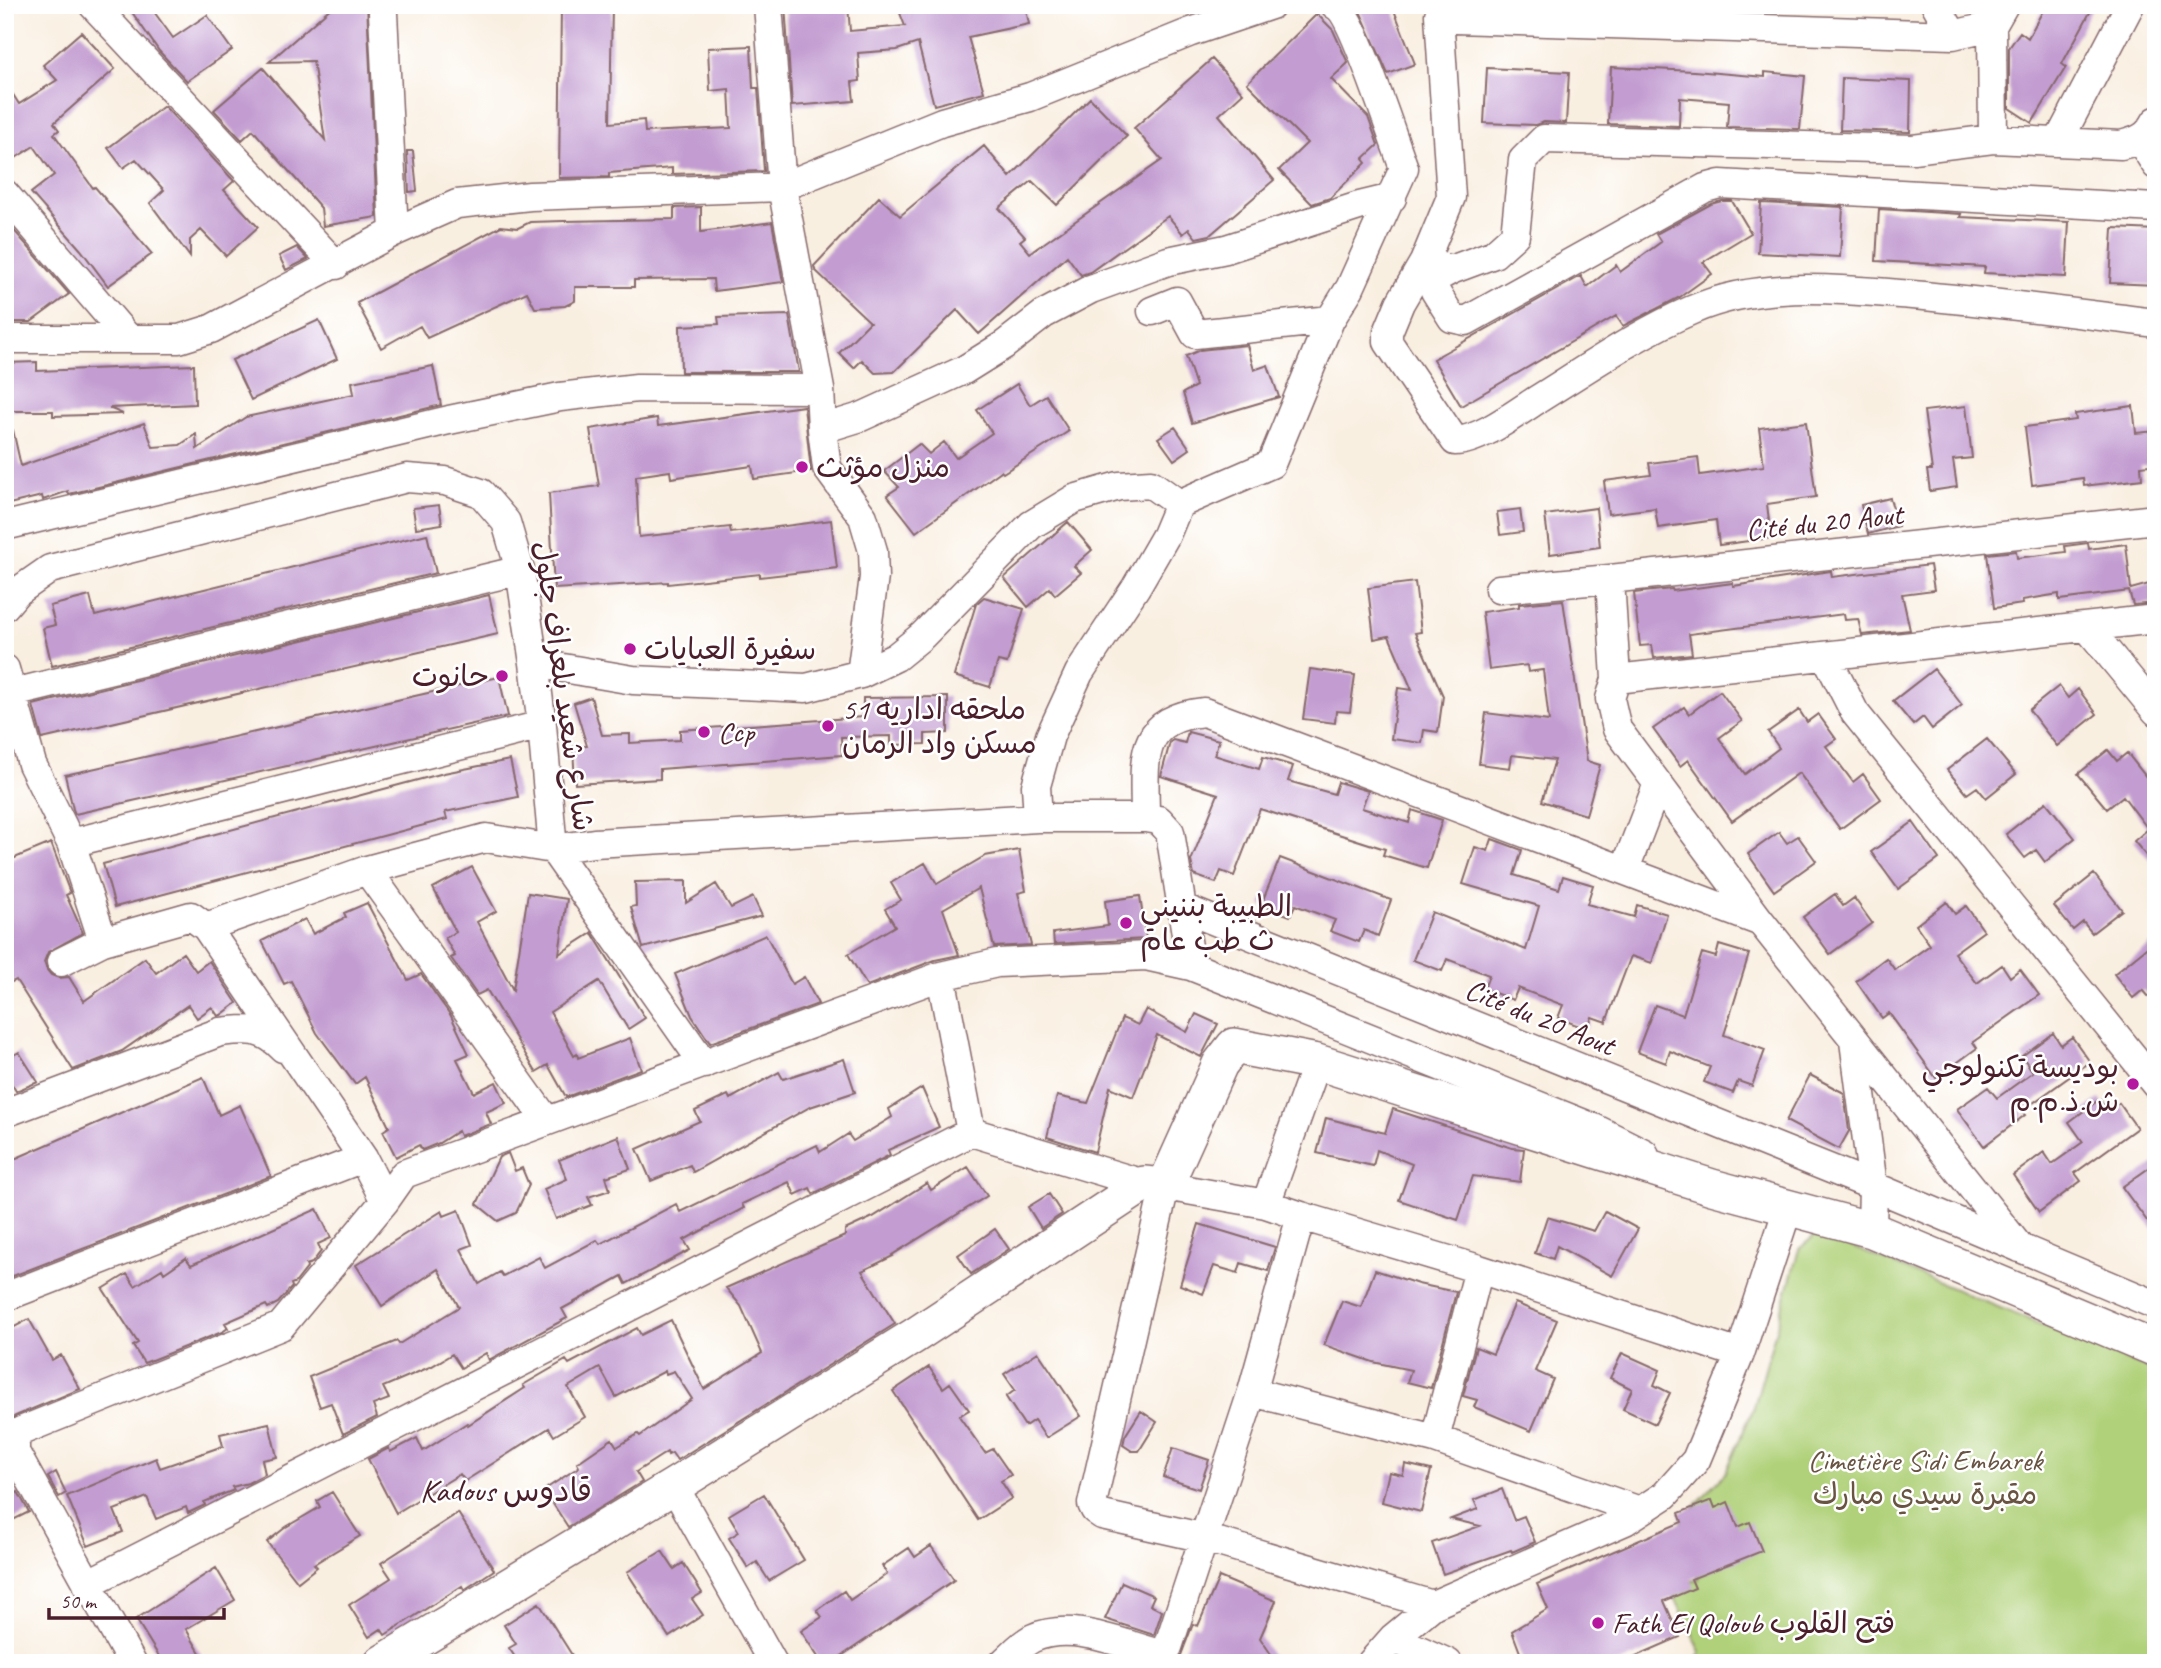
<svg xmlns="http://www.w3.org/2000/svg" width="2161" height="1668" font-family="Caveat,'Playpen Sans Arabic',sans-serif">
  <style>
    .green { fill: #b0d179; stroke: #7d7852; stroke-width: 2 }
    .building { fill: #c39dd1 }
    .lines { fill: none; stroke-linecap: round; stroke-linejoin: round }
    .minor-casing { stroke: #87686b; stroke-width: 31 }
    .tertiary-casing { stroke: #87686b; stroke-width: 38 }
    .minor { stroke: #fff; stroke-width: 28 }
    .tertiary { stroke: #fff; stroke-width: 35 }
    .poi-dot { fill: #b5179e; stroke: #fff; stroke-width: 2.5 }
    .labels { text-anchor: middle; stroke-width: 5; stroke-linejoin: round; paint-order: stroke }
    .poi-label { font-size: 30px; fill: #4a1f2b; stroke: #fff; text-anchor: start }
    .street-label { font-size: 30px; fill: #4a1f2b; stroke: #fff }
    .park-label { font-size: 30px; fill: #695442; stroke: #fff }
    .neighbourhood-label { font-size: 32px; fill: #4a1f2b; stroke: #fff }
  </style>
  <rect width="100%" height="100%" fill="#fff"/>
  <filter id="ink" filterUnits="userSpaceOnUse"><feTurbulence type="fractalNoise" baseFrequency=".0143" numOctaves="2"/><feDisplacementMap in="SourceGraphic" scale="14" xChannelSelector="R" yChannelSelector="G"/><feConvolveMatrix kernelMatrix="1 2 1 2 8 2 1 2 1" color-interpolation-filters="sRGB"/></filter>
  <filter id="wash" filterUnits="userSpaceOnUse"><feTurbulence type="fractalNoise" baseFrequency=".00686" numOctaves="4" result="noise"/><feDisplacementMap in="SourceGraphic" scale="28" xChannelSelector="R" yChannelSelector="G"/><feGaussianBlur stdDeviation="1.57" result="paint"/><feColorMatrix in="noise" values="0 0 0 0 0 0 0 0 0 0 0 0 0 0 0 0 0 1.4 0 .05"/><feComposite in="paint" operator="in"/></filter>
  <g filter="url(#wash)">
    <rect width="100%" height="100%" fill="#f9efe1"/>
    <path class="green" d="M1818 1233 2156 1372V1663H1693L1701 1652 1670 1587 1699 1579 1681 1521 1726 1472 1754 1407 1799 1249Z"/>
    <g id="blocks">
      <path class="building" d="M127 5H149L173 38 207 15 232 50 187 81 159 51Z
        M334 5H367L377 217 323 226 321 208 253 130 242 140 214 110 263 68 325 140 313 61 269 62Z
        M561 5H612L610 123 644 120 645 132 731 128 729 89 710 91 708 48 751 46 753 88H758L764 171 672 174V168L609 173V177L559 178Z
        M785 5H848L850 31 905 26 900 13 923 5H1025L1029 24 968 37 984 92 934 105 918 43 897 50 858 53 860 81 852 82 854 101 792 106Z
        M1369 5H1392L1415 64 1388 74 1359 9Z
        M2046 5H2094L2062 64 2066 67 2032 123 2009 108V48L2020 32 2028 38Z
        M1317 14 1333 30 1348 63 1331 79 1368 117 1378 145 1363 159 1366 163 1330 198 1312 204 1279 170 1307 143 1247 83Z
        M81 32 115 69 54 123 59 130 54 134 93 188 95 187 152 254 108 286 81 250 31 193 54 175 34 146 5 165V82L19 104 57 80 43 65Z
        M1212 59 1243 93 1219 115 1274 180 1210 235 1196 238 1189 229 1183 234 1168 216 1090 272 1081 275 1067 256 979 334 957 310 894 372 875 373 862 360 854 368 839 353 870 322 815 270 814 266 879 197 900 216 984 146 1010 177 1090 98 1127 136 1057 205 1032 181 999 208 1025 237 1020 241 1030 253 1162 160 1134 128Z
        M1611 67 1694 71 1765 77V72L1805 76 1800 129 1727 127 1729 102 1680 98 1679 126 1608 124Z
        M1487 68 1569 72 1566 123 1544 122 1535 125 1484 123Z
        M1842 78 1911 81 1910 132 1840 130Z
        M164 106 234 181 224 190 258 227 226 256 201 230 190 240V257L150 203 164 190 136 159 123 168 108 148Z
        M407 151H413L417 191 409 192Z
        M1722 201H1732L1751 233 1703 262 1712 274 1680 297 1623 326 1616 316 1461 406 1433 359 1581 276 1587 287 1616 265 1620 272 1661 242 1656 234 1711 204Z
        M1761 203 1843 207 1840 257 1758 253Z
        M701 207V232L772 222 783 282 714 291 713 279 634 280V287H575V301L565 306 535 308 527 292 427 338 420 326 381 348 357 303 501 226 518 228 530 222 564 221 674 219V208Z
        M1879 209 1961 214 1960 217 2069 222 2066 277 1984 273 1985 267 1876 261Z
        M5 220 69 294 31 322H5Z
        M2113 228 2156 230V285L2110 283Z
        M297 247 308 259 286 270 279 256Z
        M789 315 799 372H681L680 326 719 324 718 317Z
        M319 320 337 359 251 400 232 360Z
        M1247 345 1254 370 1268 365 1279 397 1192 423 1183 393 1196 386 1186 356 1200 350Z
        M37 362V371L194 365 195 404 109 408 123 414 53 416V411H5V363Z
        M433 366 441 405 69 494 68 491 43 500 42 496 5 505V431L13 430 21 466 144 423 153 447 180 445 196 434 197 449 246 417 354 394 352 382Z
        M1017 384 1030 405 1046 395 1069 431 1003 473 1001 471 916 532 887 495 899 487 884 471 919 444 929 454 944 442 956 458 992 433 977 410Z
        M804 406 811 471 754 479 752 466 671 478 670 471 636 476 639 537 730 527 731 533 831 520 837 568 760 577V574L668 584V582L554 589 549 493 599 486 590 429 657 418 658 426Z
        M1966 406 1972 458 1953 460 1957 487 1930 491 1927 470H1932L1924 411Z
        M2133 406 2136 433 2156 431V464L2141 466 2142 479 2084 486 2083 478 2032 485 2025 427 2076 420 2075 414Z
        M1806 422 1816 497 1767 504 1771 538 1719 545 1716 520 1658 528 1655 508 1608 514 1604 481 1651 475 1649 463 1698 457 1700 475 1764 466 1759 428Z
        M1175 427 1190 449 1174 460 1158 438Z
        M1890 498 1898 526 1868 534 1861 505Z
        M439 505 442 524 416 528 413 508Z
        M1596 508 1600 547 1550 554 1545 515Z
        M1520 509 1523 532 1500 535 1497 512Z
        M1068 522 1092 550 1074 566 1081 573 1055 595 1050 588 1028 607 1004 578Z
        M427 534 436 573 52 666 43 628 55 625 50 606 90 596 95 616Z
        M2088 543 2089 549 2126 544 2131 589 2156 582V603L2133 605 2129 591 2059 600V594L2022 600 2023 604 1994 608 1987 554 2016 551 2017 558 2066 552 2065 546Z
        M1930 565 1934 590 1902 594 1910 630 1862 635 1858 619 1845 620 1844 614 1689 634 1692 654 1654 658 1652 645 1640 646 1634 593 1672 589 1673 591 1733 583V586L1831 571 1832 577Z
        M1415 582 1421 632 1415 633 1443 696 1438 732 1424 730 1422 743 1391 739 1398 688 1412 690 1389 636 1374 639 1368 588Z
        M489 595 498 634 42 739 33 705Z
        M984 597 1024 609 1007 663 998 661 990 687 954 676 976 604Z
        M1563 600 1587 761 1600 765 1586 815 1542 801 1555 760 1512 755 1510 768 1479 764 1486 713 1549 721 1543 670 1528 672 1527 665 1489 670 1482 612 1519 607V604Z
        M1310 669 1355 675 1350 712 1336 711 1335 723 1303 719Z
        M1934 669 1962 705 1932 729 1923 717 1913 725 1893 701Z
        M499 677 508 716 75 814 73 809 65 775Z
        M2059 686 2068 698 2078 689 2097 714 2057 746 2029 710Z
        M1720 691 1742 721 1719 738 1745 774 1779 748 1768 732 1799 710 1807 722 1818 714 1836 739 1826 746 1853 782 1863 774 1881 799 1840 829 1799 773 1732 821 1688 760 1680 766 1653 729 1684 707 1689 714Z
        M591 697 602 735 630 734V743L680 740V730L863 717V698L948 697V733L925 734V744L891 745V736L841 737 842 755 660 769V779L575 784 573 747 587 746 574 703Z
        M1188 732 1219 740 1214 755 1259 769 1263 757 1293 766 1288 781 1334 794 1338 782 1368 791 1362 808 1409 823 1412 810 1442 820 1427 868 1383 855 1385 849 1260 809 1234 876 1221 871 1216 883 1194 875 1191 861 1218 794 1161 776 1170 742 1173 740 1185 743Z
        M1987 739 2016 774 1986 798 1977 787 1967 794 1947 770Z
        M2108 750 2117 761 2127 753 2147 778 2156 771V868L2134 841 2148 829 2123 796 2107 809 2078 774Z
        M510 760 518 797 445 812 447 819 115 907 103 864 444 773Z
        M2046 802 2075 838 2045 862 2036 850 2025 858 2006 834Z
        M1913 822 1939 859 1898 889 1871 852Z
        M1779 832 1787 843 1798 836 1816 861 1774 891 1748 854Z
        M1492 839 1522 850 1514 875 1559 889 1563 876 1593 885 1587 904 1634 917 1637 905 1667 914 1652 963 1631 956 1606 1022 1592 1017 1587 1029 1558 1018 1563 1005 1518 988 1513 1000 1484 989 1489 975 1447 959 1442 971 1413 960 1432 912 1526 950 1539 906 1463 884 1475 847 1488 851Z
        M51 843 70 893 66 895 83 933 48 952 44 962 47 970 51 975 59 978 69 977 84 1001 145 958 156 973 183 953 196 971 209 961 237 1003 221 1015 218 1016 212 1007 197 1018 188 1005 122 1051 73 1070 16 980 5 985V862Z
        M1019 850 1026 891 1018 893 1031 945 994 947 979 888 943 909 959 955 935 960 867 986 848 954 895 926 885 909 901 900 891 883 925 863 937 884 985 856Z
        M1280 858 1391 900 1378 936 1364 930 1359 942 1330 931 1335 920 1295 905 1290 916 1261 905Z
        M472 867 496 911 477 922 513 990 528 893 567 899 559 954 592 933 645 1018 628 1029 599 981 550 1012 574 1056 577 1054 578 1058 630 1038 641 1069 566 1097 548 1065 536 1072 487 990 477 995 451 958 455 956 445 938 456 932 433 888Z
        M2094 874 2122 910 2092 933 2083 922 2073 930 2054 906Z
        M686 881V903L716 884 731 908 753 897 762 916 643 948 631 907 636 906 635 882Z
        M1835 894 1843 906 1854 898 1872 923 1830 954 1803 917Z
        M1140 896 1146 939 1054 944 1053 933 1108 926 1105 901Z
        M1947 902 1955 914 1966 906 1984 931 1954 953 1977 983 2002 965 2010 977 2020 969 2039 995 1973 1042 1977 1048 1936 1078 1889 1013 1882 1018 1856 981 1886 958 1895 970 1930 945 1916 925Z
        M367 903 408 980 421 974 451 1016 469 1054 457 1059 474 1093 496 1082 506 1103 486 1112 491 1124 460 1136 458 1131 439 1143 422 1150 419 1145 396 1157 383 1131 389 1127 365 1077 355 1084 317 1033 291 981 284 984 262 941 305 919 313 934 346 917 344 913Z
        M766 935 792 984 804 977 818 1004 710 1043 692 1016 675 974Z
        M2156 940V1005L2143 990 2133 998 2114 974Z
        M1719 945 1749 954 1724 1035 1765 1050 1752 1086 1738 1081 1733 1093 1704 1082 1710 1067 1670 1051 1666 1063 1637 1052 1655 1005 1683 1015 1702 953 1716 957Z
        M1146 1009 1187 1032 1196 1014 1218 1024 1201 1057 1157 1035 1133 1097 1110 1087 1095 1152 1047 1137 1057 1096 1088 1103 1122 1018 1138 1025Z
        M2053 1033 2061 1045 2072 1037 2090 1062 2022 1111 2025 1115 1984 1146 1957 1109 1988 1087 1997 1098 2033 1072 2022 1056Z
        M19 1052 38 1082 16 1091 5 1073V1060Z
        M844 1059 855 1092 810 1107 693 1172 690 1165 651 1181 637 1149 700 1121 695 1111 728 1095 730 1099 779 1072 783 1079Z
        M1810 1075 1844 1093 1849 1131 1839 1149 1786 1121Z
        M203 1077 219 1115 240 1105 271 1176 5 1279V1163Z
        M922 1088 939 1127 888 1150 890 1155 813 1194 810 1188 795 1195 789 1182 742 1204 744 1208 684 1240 690 1250 626 1284 622 1276 562 1309 567 1318 489 1360 486 1353 461 1368 452 1354 432 1366 383 1387 389 1399 373 1405 377 1417 343 1434 331 1403 320 1407 309 1377 397 1341 399 1344 459 1307 438 1269 382 1306 356 1265 442 1211 444 1216 459 1210 472 1245 461 1249 479 1284 500 1272 503 1276 539 1257 545 1268 597 1240 600 1244 676 1204 680 1212 817 1145 820 1152 848 1134 853 1141 892 1117 889 1109Z
        M2100 1099 2108 1111 2119 1103 2137 1128 2075 1173 2081 1181 2039 1212 2013 1175 2044 1152 2052 1164 2083 1142 2069 1122Z
        M1393 1109 1512 1148 1524 1149 1520 1182 1473 1176 1458 1220 1399 1200 1412 1164 1377 1150 1373 1166 1317 1153 1326 1118 1385 1133Z
        M618 1136 630 1169 606 1177 610 1190 588 1197 592 1205 556 1219 544 1189 567 1179 559 1160Z
        M508 1153 515 1171 522 1168 529 1185 516 1213 498 1221 477 1204 499 1157Z
        M2156 1163V1233L2122 1187Z
        M968 1167 987 1196 892 1255 893 1256 862 1271 895 1324 677 1460 672 1453 668 1455 667 1452 636 1472 642 1482 568 1527 544 1490 579 1467 577 1463 612 1439 617 1447 638 1434 640 1436 692 1399 674 1371 666 1374 665 1371 616 1397 600 1368 568 1387 585 1417 554 1436 549 1428 465 1481 460 1474 396 1513 368 1459 389 1448 390 1452 417 1438 423 1451 467 1423 468 1425 525 1388 523 1385 566 1360 569 1364 637 1328 641 1335 671 1320 704 1389 762 1353 741 1306 726 1288 845 1236V1230L873 1217 927 1183 931 1190Z
        M1049 1194 1062 1214 1041 1228 1028 1207Z
        M317 1209 331 1238 318 1244 321 1251 312 1263 306 1265 307 1268 296 1282 291 1284 292 1287 278 1303 268 1308 266 1305 225 1323 228 1328 222 1332 144 1363 133 1346 138 1343 103 1289 127 1274 135 1286 162 1269 164 1273 186 1258 191 1265Z
        M1605 1211 1638 1229 1612 1276 1557 1246 1553 1259 1535 1253 1547 1217 1594 1231Z
        M1199 1224 1275 1247 1268 1271 1241 1263 1238 1273 1214 1266 1203 1294 1180 1285Z
        M995 1229 1009 1249 971 1274 958 1255Z
        M1375 1270 1418 1284 1456 1292 1431 1388 1407 1382 1411 1370 1373 1362 1324 1345 1342 1301 1361 1307Z
        M1515 1303 1557 1320 1535 1371 1553 1379 1531 1431 1474 1407 1477 1400 1463 1396 1476 1347 1493 1354Z
        M29 1319 52 1360 61 1355 80 1389 15 1416 5 1424V1332Z
        M1038 1352 1081 1416 1046 1438 1034 1420 1025 1426 1006 1397 1015 1390 1004 1374Z
        M1622 1353 1660 1370 1654 1385 1670 1393 1655 1424 1623 1409 1632 1389 1610 1378Z
        M929 1367 943 1388 950 1383 969 1410 959 1416 985 1453 993 1449 1011 1475 1001 1481 1012 1498 978 1520 893 1391Z
        M1141 1411 1157 1422 1139 1451H1132L1123 1445 1125 1436Z
        M269 1423 277 1457 262 1460 265 1474 248 1483 232 1487 234 1490 204 1502 205 1505 188 1513 186 1507 156 1519 147 1497 114 1510 123 1532 88 1546 67 1496 156 1458 160 1468 223 1446 220 1434Z
        M1173 1448 1209 1460 1199 1489 1163 1477Z
        M1405 1464 1431 1470 1421 1512 1382 1502 1389 1472 1403 1475Z
        M56 1472 66 1493 59 1497 48 1477Z
        M1502 1489 1514 1520 1524 1516 1535 1542 1512 1552 1511 1550 1443 1574 1432 1543 1480 1526 1451 1519 1478 1509 1474 1500Z
        M18 1492 29 1512 5 1524V1499Z
        M332 1492 360 1536 314 1564 317 1567 298 1582 267 1542 286 1527 320 1507 317 1501Z
        M764 1494 804 1560 769 1581 757 1562 748 1568 729 1538 739 1532 729 1515Z
        M1712 1500 1715 1508 1728 1502 1738 1527 1750 1522 1762 1551 1691 1579 1695 1588 1664 1601 1680 1637 1620 1663H1524L1512 1631 1548 1609 1537 1584 1682 1522 1679 1513Z
        M458 1513 494 1570 464 1590 462 1586 385 1635 381 1629 369 1637 349 1605 391 1578 381 1563Z
        M931 1546 954 1580 831 1663H822L801 1631 822 1617 817 1610 844 1591 850 1600 887 1574 882 1566 909 1548 915 1557Z
        M662 1551 674 1569 683 1563 702 1593 692 1599 703 1615 669 1637 627 1572Z
        M216 1568 235 1600 186 1629 206 1663H163L136 1619Z
        M1219 1577 1276 1601 1260 1638 1277 1663H1178L1193 1624 1198 1626Z
        M1122 1582 1154 1596 1150 1605 1162 1611 1154 1635 1105 1619Z
        M539 1603 577 1663H519L509 1648 516 1644 504 1625Z"/>
    </g>
  </g>
  <g filter="url(#ink)">
    <use href="#blocks" fill-opacity="0" stroke="#87686b" stroke-width="2"/>
    <g class="lines">
      <g class="minor-casing">
        <path id="minor" d="M93 5 336 265
          M768 5 782 187 820 389 822 429 827 468 863 517 873 551 874 577 861 674
          M1936 5 1953 35
          M383 13 394 232
          M1992 26 1953 35 1455 19 1439 15 1451 197 1424 262 1400 303 1388 332V342L1455 441C1479 441 1515 414 1535 401 1585 370 1638 333 1692 310 1760 280 1840 289 1912 295 1994 302 2075 313 2156 323
          M1993 139 1992 26 2004 5
          M2140 140 2156 165
          M2058 142 2130 5
          M5 194 128 338
          M1424 262 1451 270 1494 254 1515 235 1523 160 1544 139 1913 149 1993 139 2121 145C2138 141 2148 137 2156 121
          M1451 270 1438 277 1434 283 1435 291 1452 318 1466 321 1705 188 1720 184 2156 208
          M1152 311 1177 301 1195 334 1330 320 1271 464 1179 504
          M1330 320 1350 288 1404 168C1394 142 1353 14 1335 5
          M5 339H179L211 329 394 232 457 204 530 196 782 187 942 122 1030 97 1191 32 1271 5
          M822 429 861 417 964 370 1004 345 1044 314 1091 289 1168 261 1226 249 1359 206 1392 198
          M5 526 449 420 560 397 637 388 820 389
          M1610 579 1616 679
          M1499 589 1610 579 2156 519
          M5 606 17 592 50 569 407 478 445 481 481 493 506 522 520 570 534 663 542 725 553 849 704 1064
          M2087 627 2156 711
          M1826 656 1855 713 2156 1085
          M534 663 633 680 806 688 861 674 896 657 922 636 1031 525 1074 499 1119 486 1151 484 1179 504 1166 535 1136 587 1079 673 1050 736 1036 786 1038 818
          M5 669 32 764 71 843 103 941
          M13 693 520 570
          M1145 818C1145 763 1135 719 1204 712L1761 922
          M71 843 542 725
          M1625 869 1657 786
          M367 870 546 1120
          M1183 908 1873 1186 2156 1305
          M206 927 363 1158 385 1201
          M61 962 103 941 191 916 206 927 367 870 486 838 553 849 594 843 1038 818H1145L1159 820 1170 832 1191 966
          M941 976 971 1132
          M1854 1041 1873 1186 1872 1230
          M5 1113 220 1032C248 1029 262 1027 283 1048
          M1266 1204 1317 1062
          M2020 1248 1761 922 1617 729 1610 699 1616 679 2156 619
          M5 1297 363 1158
          M1252 1392 1435 1439 1640 1511
          M1435 1439 1479 1269
          M674 1486 773 1663
          M87 1584 971 1132 1144 1184
          M1433 1605 1205 1538 1102 1515 1095 1510 1092 1504 1165 1186 1266 1204 1301 1216 1479 1269 1740 1354
          M1393 1638 1448 1663
          M132 1663 15 1452V1440L21 1431 281 1326 385 1201 404 1174 941 976 997 963 1146 956 1191 966 1594 1128 1644 1153
          M1003 1663C1012 1655 1022 1643 1033 1638 1072 1621 1119 1643 1157 1653L1164 1652 1168 1647 1252 1392 1301 1216
          M1371 1663 1393 1638 1433 1605 1625 1521 1665 1495 1696 1460 1740 1354 1788 1208"/>
      </g>
      <g class="tertiary-casing">
        <path id="tertiary" d="M382 1663 674 1486 914 1336 1144 1184 1165 1186 1220 1064 1234 1046 1317 1062 1712 1187 1872 1230 2156 1349"/>
      </g>
      <use href="#minor" class="minor"/>
      <use href="#tertiary" class="tertiary"/>
    </g>
  </g>
  <g class="poi-dot">
    <circle cx="802" cy="467" r="7"/>
    <circle cx="630" cy="649" r="7"/>
    <circle cx="502" cy="676" r="7"/>
    <circle cx="828" cy="726" r="7"/>
    <circle cx="704" cy="732" r="7"/>
    <circle cx="1126" cy="923" r="7"/>
    <circle cx="2133" cy="1084" r="7"/>
    <circle cx="1598" cy="1623" r="7"/>
  </g>
  <g class="labels">
    <g class="poi-label">
      <text x="816" y="477">منزل مؤثث</text>
      <text x="644" y="659">سفيرة العبايات</text>
      <text x="488" y="686" text-anchor="end">حانوت</text>
      <text x="842" y="719">ملحقه اداريه 51<tspan x="842" dy="34">مسكن واد الرمان</tspan></text>
      <text x="718" y="742">Ccp</text>
      <text x="1140" y="916">الطبيبة بننيني<tspan x="1140" dy="34">ث طب عام</tspan></text>
      <text x="2119" y="1077" text-anchor="end">بوديسة تكنولوجي<tspan x="2119" dy="34">ش.ذ.م.م</tspan></text>
      <text x="1612" y="1633">Fath El Qoloub فتح القلوب</text>
    </g>
    <g class="street-label">
      <text transform="translate(1824 522) rotate(-6)" y="10">Cité du 20 Aout</text>
      <text transform="translate(564 686) rotate(82)" y="10">شارع شعيد بلعراف جلول</text>
      <text transform="translate(1540 1017) rotate(22)" y="10">Cité du 20 Aout</text>
    </g>
    <g class="park-label">
      <text x="1925" y="1470">Cimetière Sidi Embarek<tspan x="1925" dy="34">مقبرة سيدي مبارك</tspan></text>
    </g>
    <g class="neighbourhood-label">
      <text x="506" y="1501">Kadous قادوس</text>
    </g>
  </g>
  <rect width="2161" height="1668" fill="none" stroke="#fff" stroke-width="28"/>
  <path d="M49 1608v10h175v-10" fill="none" stroke="#4a1f2b" stroke-width="3.5"/>
  <text x="60" y="1608" font-size="21" fill="#4a1f2b" stroke="#ffffff" stroke-width="5" paint-order="stroke">50 m</text>
</svg>
